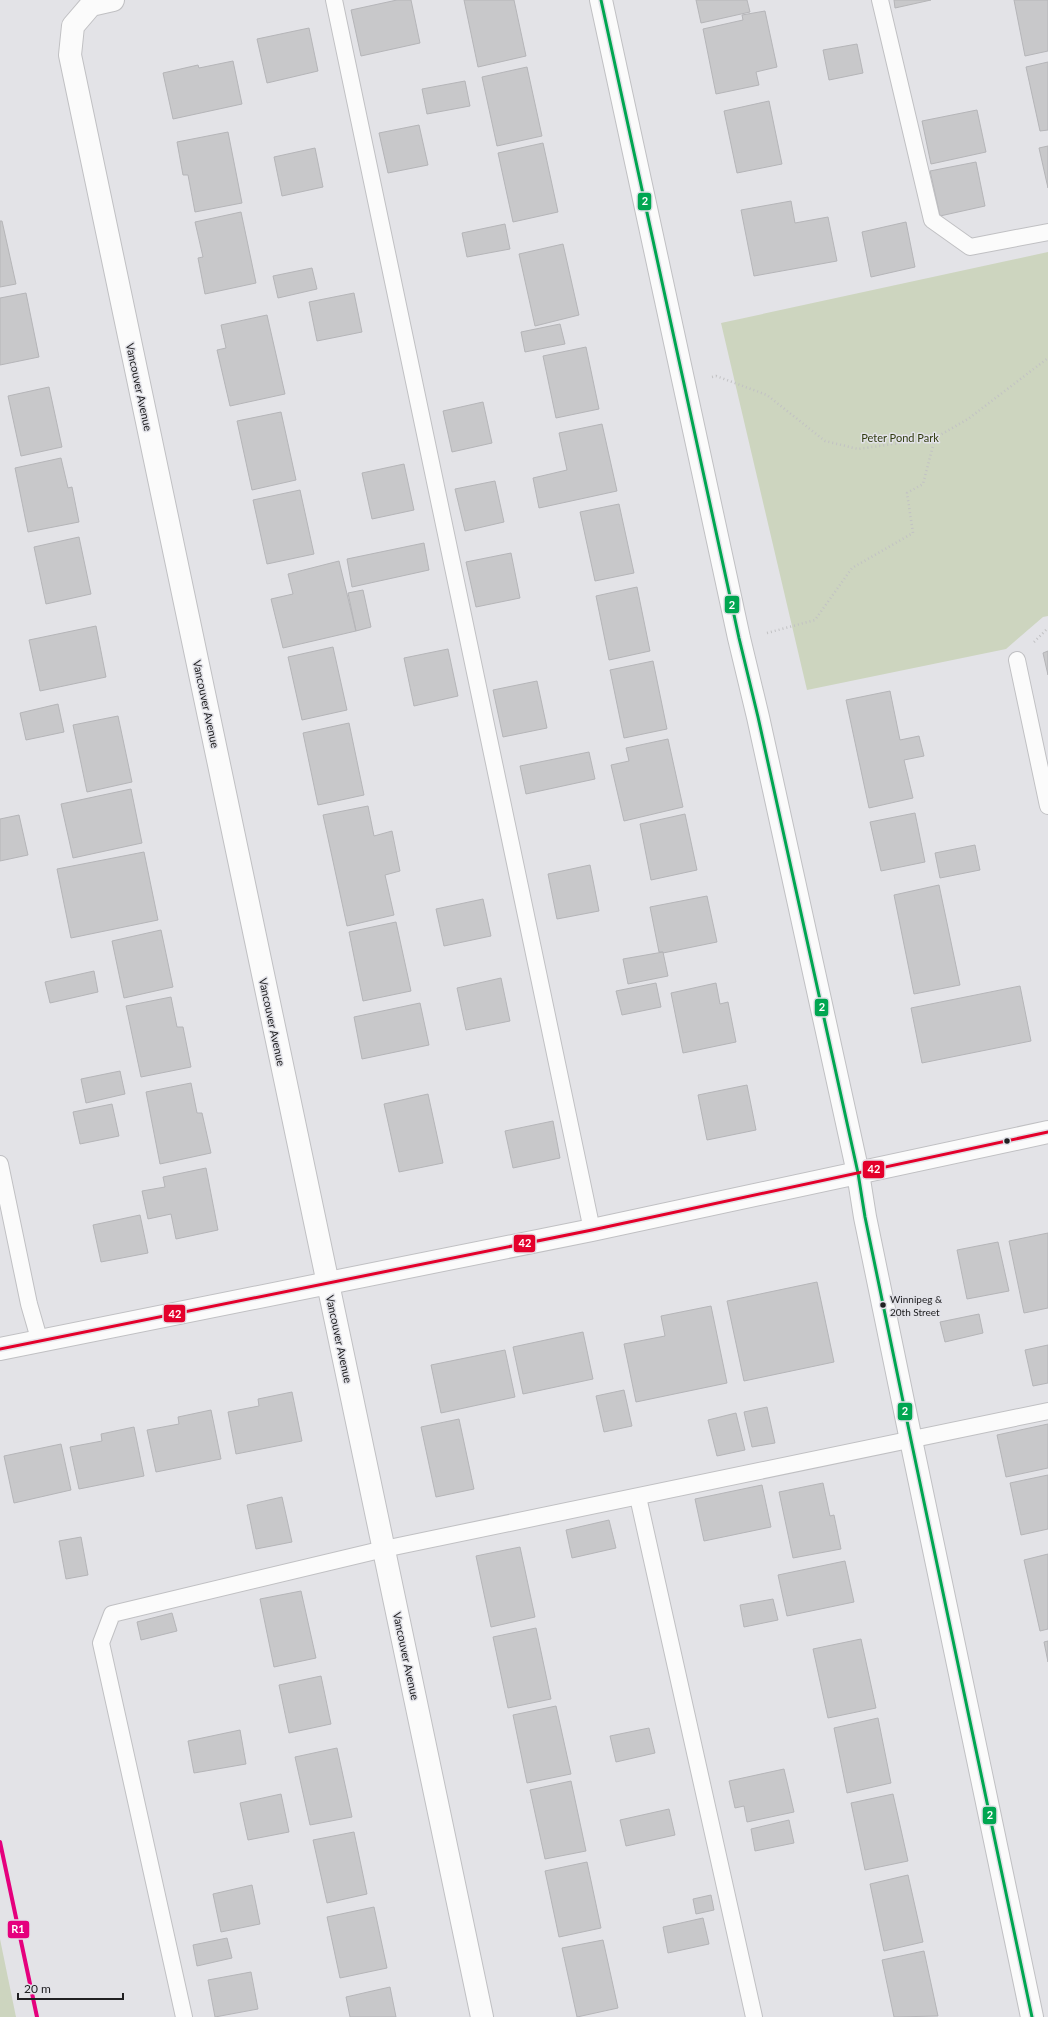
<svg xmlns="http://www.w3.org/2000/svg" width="1048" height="2017" font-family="Lato,sans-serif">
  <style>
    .green { fill: #cdd5bf }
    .building { fill: #c8c8ca; stroke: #b5b5b8 }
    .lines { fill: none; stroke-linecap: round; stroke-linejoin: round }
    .service-casing { stroke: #c0c0c3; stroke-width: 18 }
    .minor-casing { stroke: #c0c0c3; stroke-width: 24 }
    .path { stroke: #c2c2c4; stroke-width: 2.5; stroke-dasharray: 1 3; stroke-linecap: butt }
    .service { stroke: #fbfbfb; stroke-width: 16 }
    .minor { stroke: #fbfbfb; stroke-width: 22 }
    .bus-1-casing { stroke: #e2e2e8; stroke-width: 6 }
    .bus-2-casing { stroke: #e2e2e8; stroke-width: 6 }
    .bus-1 { stroke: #00a651; stroke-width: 3 }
    .bus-2 { stroke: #e4002b; stroke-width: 3 }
    .rail-1-casing { stroke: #e2e2e8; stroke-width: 7 }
    .rail-1 { stroke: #e5007d; stroke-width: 4 }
    .bus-dot { fill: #202022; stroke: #e2e2e8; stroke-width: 1.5 }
    .labels { text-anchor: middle; stroke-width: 3; stroke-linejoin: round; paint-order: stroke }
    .bus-label { font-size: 10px; fill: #202022; stroke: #e2e2e8; text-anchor: start }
    .street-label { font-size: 11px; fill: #202022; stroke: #e2e2e8 }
    .park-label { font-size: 11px; fill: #323d11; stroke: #e2e2e8 }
    .line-badge { stroke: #e2e2e8; stroke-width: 1.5 }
    .badge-label { font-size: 11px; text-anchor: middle; font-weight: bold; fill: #fff }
  </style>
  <rect width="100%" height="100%" fill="#e3e3e7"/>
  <path class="green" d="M1048 252V616L1043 617 1006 649 807 690 721 323Z
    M0 1939 16 2017H0Z"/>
  <path class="building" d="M397 0H411L420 43 361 56 351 10Z
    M464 0H514L526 56 478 67Z
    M696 0H747L750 12 701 23Z
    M894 0H931L895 8Z
    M1014 0H1048V51L1025 56Z
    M765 11 777 67 756 72 759 85 716 94 703 29 743 20 742 15Z
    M309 28 318 71 267 83 257 39Z
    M857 44 863 73 829 80 823 50Z
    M233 61 242 104 173 119 163 73 198 65 199 68Z
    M1048 62V130L1040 131 1026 67Z
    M527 67 542 136 497 146 482 77Z
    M465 81 470 106 427 114 422 89Z
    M769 101 782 164 737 173 724 111Z
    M977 110 986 152 931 164 922 121Z
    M419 125 428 165 388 173 379 133Z
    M228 132 242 203 195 212 188 175H183L177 142Z
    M543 143 558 212 513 222 498 153Z
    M1048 146V188L1039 148Z
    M315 148 323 187 282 196 274 157Z
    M976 162 985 206 940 216 930 171Z
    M791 201 795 223 828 217 837 261 754 276 741 210Z
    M241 212 256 283 205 294 198 258 203 257 195 222Z
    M0 221H2L16 284 0 287Z
    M906 222 915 267 871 277 862 232Z
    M505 224 510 249 467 257 462 233Z
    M563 244 579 315 535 326 519 254Z
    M312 268 317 289 278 298 273 276Z
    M26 293 39 357 0 365V298Z
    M354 293 362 332 317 341 309 302Z
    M267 315 285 394 230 406 217 350 226 348 221 325Z
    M560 324 565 344 525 352 521 332Z
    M586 347 599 409 556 418 543 356Z
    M49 387 62 447 21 456 8 396Z
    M483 402 492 443 452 452 443 411Z
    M281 412 296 480 252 490 237 421Z
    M602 424 617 491 539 508 533 478 567 470 559 433Z
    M61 458 68 488 72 487 79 522 28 532 15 468Z
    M404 464 414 510 372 519 362 473Z
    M495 481 504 522 465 531 455 489Z
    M300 490 314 554 267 564 253 500Z
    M619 504 634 573 595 581 580 512Z
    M79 537 91 594 46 604 34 547Z
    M424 543 429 570 352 587 347 559Z
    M511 553 520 598 476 607 466 562Z
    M339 561 356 631 283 648 271 599 293 594 288 574Z
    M637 587 650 651 609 660 596 596Z
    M363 590 371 627 356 631 348 593Z
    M96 626 106 677 40 691 29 640Z
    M333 647 347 710 302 720 288 657Z
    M448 649 458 696 414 706 404 658Z
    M1048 651V675L1043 653Z
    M653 661 667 729 624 738 610 670Z
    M537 681 547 728 503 737 493 690Z
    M890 691 900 740 919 736 924 756 904 760 913 798 869 808 846 700Z
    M58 704 64 732 26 740 20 713Z
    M118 716 132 782 87 792 73 725Z
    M349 723 364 795 318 805 303 733Z
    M668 739 683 807 624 821 611 765 629 761 626 748Z
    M589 752 595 779 526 794 520 766Z
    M131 789 142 843 73 858 61 804Z
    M368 806 374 836 392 831 400 871 385 875 394 915 347 926 323 815Z
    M915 813 925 862 881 871 870 822Z
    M685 814 697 870 651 880 640 824Z
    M19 815 28 855 0 861V819Z
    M975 845 980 870 940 878 935 853Z
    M144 852 158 920 71 938 57 869Z
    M590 865 599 911 557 919 548 874Z
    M939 885 960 985 914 994 894 895Z
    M707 896 717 942 663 953V952H659L650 907Z
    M483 899 491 936 444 946 436 909Z
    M396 922 411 991 363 1001 349 932Z
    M161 930 173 987 124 998 112 941Z
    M663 952 668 976 628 984 623 959Z
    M94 971 98 992 50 1003 45 982Z
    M501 978 510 1021 466 1030 457 988Z
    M656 983 661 1007 622 1015 616 991Z
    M716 983 720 1004 728 1002 736 1042 683 1053 671 993Z
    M1020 986 1031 1041 922 1063 911 1008Z
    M171 997 177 1027H183L191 1067 141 1077 126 1006Z
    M420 1003 429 1045 362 1059 354 1017Z
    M120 1071 125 1094 86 1103 81 1079Z
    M191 1083 197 1113H202L211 1153 160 1164 146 1092Z
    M747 1085 756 1130 707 1140 698 1095Z
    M428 1094 443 1163 399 1172 384 1104Z
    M112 1104 119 1136 80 1144 73 1112Z
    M553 1121 560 1158 513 1168 505 1131Z
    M206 1168 218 1230 176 1239 171 1214 148 1219 142 1191 165 1187 163 1177Z
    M140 1215 148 1253 101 1262 93 1225Z
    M1048 1233V1308L1024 1313 1009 1241Z
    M998 1242 1009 1291 967 1299 957 1250Z
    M817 1282 834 1362 744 1381 727 1301Z
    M711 1306 727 1383 636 1402 624 1344 665 1336 661 1316Z
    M979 1314 983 1333 945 1342 940 1322Z
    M583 1332 593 1379 523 1394 513 1347Z
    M1048 1345V1383L1033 1386 1025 1350Z
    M505 1350 515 1397 441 1413 431 1365Z
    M624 1390 632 1426 604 1432 596 1396Z
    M292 1392 302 1441 236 1454 228 1412 259 1406 258 1399Z
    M767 1407 775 1443 752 1447 744 1412Z
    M211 1410 221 1459 156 1472 147 1430 179 1424 178 1417Z
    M736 1413 745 1450 717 1456 708 1420Z
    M459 1419 474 1489 436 1497 421 1427Z
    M1048 1424V1468L1006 1477 997 1435Z
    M134 1427 144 1476 79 1489 70 1447 102 1441 101 1434Z
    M61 1444 71 1490 14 1503 4 1456Z
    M1048 1475V1529L1021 1535 1010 1483Z
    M823 1483 830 1516 834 1515 841 1549 793 1558 779 1492Z
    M762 1485 771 1527 704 1541 695 1499Z
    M282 1497 292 1542 256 1549 247 1505Z
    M609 1520 616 1548 572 1558 566 1530Z
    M81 1537 88 1575 66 1579 59 1541Z
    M520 1547 535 1617 491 1627 476 1556Z
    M1048 1554V1629L1040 1631 1024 1560Z
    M845 1561 854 1602 787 1616 778 1575Z
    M301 1591 316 1658 274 1667 260 1599Z
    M773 1599 778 1620 744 1627 740 1605Z
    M172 1613 177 1631 141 1640 137 1622Z
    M536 1628 551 1699 508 1708 493 1637Z
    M861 1639 876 1708 828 1718 813 1649Z
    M1048 1641V1662L1044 1642Z
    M321 1676 331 1724 289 1733 279 1685Z
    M556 1706 571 1774 527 1783 513 1715Z
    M878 1718 891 1783 847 1793 834 1728Z
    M649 1728 655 1753 616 1762 610 1736Z
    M240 1730 246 1764 194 1773 188 1741Z
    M337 1748 352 1817 310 1825 295 1757Z
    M784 1769 794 1812 747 1822 744 1806 735 1808 729 1781Z
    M571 1781 586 1851 545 1859 530 1790Z
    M281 1794 289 1832 248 1840 240 1803Z
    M893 1794 908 1861 865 1870 851 1803Z
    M669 1809 675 1835 626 1846 620 1820Z
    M789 1820 794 1843 755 1851 751 1829Z
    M354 1832 367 1894 327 1903 313 1840Z
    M587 1862 601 1928 559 1937 545 1871Z
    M908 1875 923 1942 884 1951 870 1884Z
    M252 1885 260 1924 221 1932 213 1894Z
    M711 1895 714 1910 696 1914 693 1899Z
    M374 1907 387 1968 340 1978 327 1917Z
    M703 1918 709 1944 668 1953 663 1927Z
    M227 1938 232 1958 197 1966 193 1945Z
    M603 1940 618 2008 577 2017 562 1948Z
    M924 1951 938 2016 894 2017 882 1960Z
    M251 1972 258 2009 215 2017 208 1980Z
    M390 1987 396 2017H350L346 1997Z"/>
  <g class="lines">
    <g class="service-casing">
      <path id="service" d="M334 0 592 1230
        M880 0 932 220 970 247 1048 232
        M1017 660 1048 806
        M0 1164 29 1304 40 1342
        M638 1497 754 2017
        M184 2017 101 1643 112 1614 384 1549 1048 1411"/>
    </g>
    <g class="minor-casing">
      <path id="minor" d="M113 0 91 5 73 26 70 55 482 2017
        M601 0 739 638 758 717 858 1173 865 1217 911 1440 1032 2017
        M0 1349 592 1230 1048 1132"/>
    </g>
    <path class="path" d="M712 377 716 376 767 395 825 441 858 449 935 438 968 419 1048 358
      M767 633 815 620 852 568 913 533 907 493 923 484 935 438
      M1034 642 1048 628"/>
    <use href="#service" class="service"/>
    <use href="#minor" class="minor"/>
    <g class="bus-1-casing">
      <path id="bus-1" d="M601 0 739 638 758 717 858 1173 865 1217 911 1440 1032 2017"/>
    </g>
    <g class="bus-2-casing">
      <path id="bus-2" d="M0 1349 592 1230 1048 1132"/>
    </g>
    <use href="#bus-1" class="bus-1"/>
    <use href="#bus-2" class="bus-2"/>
    <g class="rail-1-casing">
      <path id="rail-1" d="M0 1842 37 2017"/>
    </g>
    <use href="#rail-1" class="rail-1"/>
  </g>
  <g class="bus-dot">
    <circle cx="1007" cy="1141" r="3.5"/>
    <circle cx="883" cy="1305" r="3.5"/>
  </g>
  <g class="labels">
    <g class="bus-label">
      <text x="890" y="1303">Winnipeg &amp;<tspan x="890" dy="13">20th Street</tspan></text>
    </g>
    <g class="street-label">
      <text transform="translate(139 387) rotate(78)" y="4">Vancouver Avenue</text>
      <text transform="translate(206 704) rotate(78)" y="4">Vancouver Avenue</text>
      <text transform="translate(272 1022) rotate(78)" y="4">Vancouver Avenue</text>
      <text transform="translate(339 1339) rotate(78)" y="4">Vancouver Avenue</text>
      <text transform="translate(406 1656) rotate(78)" y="4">Vancouver Avenue</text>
    </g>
    <g class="park-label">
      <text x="900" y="442">Peter Pond Park</text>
    </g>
  </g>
  <g class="line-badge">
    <rect x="637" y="192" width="15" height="19" rx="4" fill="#00a651"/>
    <rect x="724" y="595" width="16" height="19" rx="4" fill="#00a651"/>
    <rect x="814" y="998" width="15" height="19" rx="4" fill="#00a651"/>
    <rect x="862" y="1160" width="23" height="19" rx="4" fill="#e4002b"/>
    <rect x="513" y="1234" width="23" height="19" rx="4" fill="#e4002b"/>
    <rect x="163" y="1304" width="23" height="19" rx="4" fill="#e4002b"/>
    <rect x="897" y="1402" width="16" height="19" rx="4" fill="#00a651"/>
    <rect x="982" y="1806" width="15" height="19" rx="4" fill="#00a651"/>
    <rect x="7" y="1920" width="23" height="19" rx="4" fill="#e5007d"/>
  </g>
  <g class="badge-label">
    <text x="645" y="205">2</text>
    <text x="732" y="609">2</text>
    <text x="822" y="1011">2</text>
    <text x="874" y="1173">42</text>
    <text x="525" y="1247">42</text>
    <text x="175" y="1318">42</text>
    <text x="905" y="1415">2</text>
    <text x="990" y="1819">2</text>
    <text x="18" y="1933">R1</text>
  </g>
  <path d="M18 1993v6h105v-6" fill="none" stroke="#202022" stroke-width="2"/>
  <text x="24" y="1993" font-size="12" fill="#202022" stroke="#e2e2e8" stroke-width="3" paint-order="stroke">20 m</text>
</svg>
